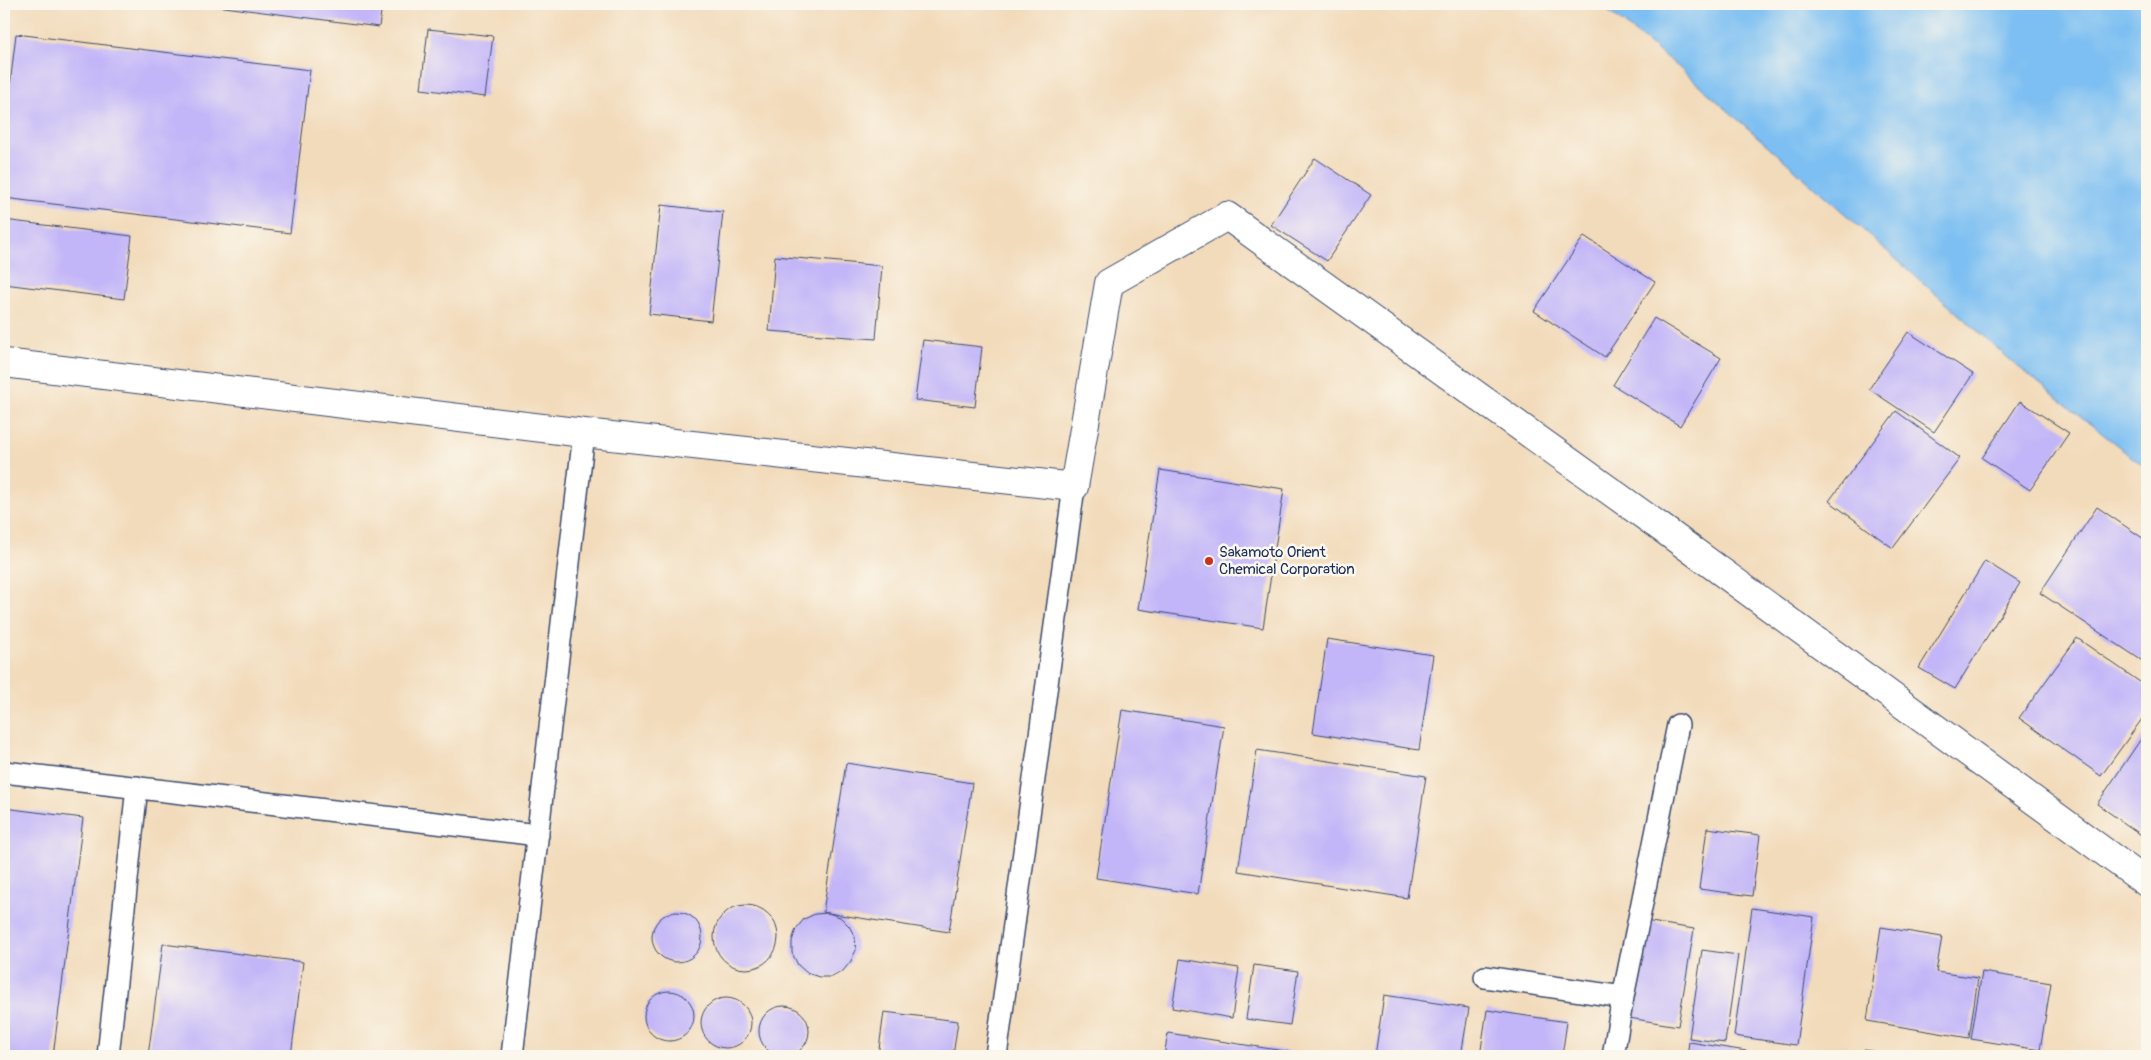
<svg xmlns="http://www.w3.org/2000/svg" width="2151" height="1060" font-family="Pangolin,sans-serif">
  <style>
    .water { fill: #7dbff2; stroke: #4c77a8 }
    .building { fill: #c2b6f8 }
    .lines { fill: none; stroke-linecap: round; stroke-linejoin: round }
    .lane-casing { stroke: #3b496c; stroke-width: 24 }
    .street-casing { stroke: #3b496c; stroke-width: 30 }
    .lane { stroke: #fff; stroke-width: 21 }
    .street { stroke: #fff; stroke-width: 28 }
    .poi-dot { fill: #c8321e; stroke: #fbf7ec; stroke-width: 2 }
    .labels { text-anchor: middle; stroke-width: 5; stroke-linejoin: round; paint-order: stroke }
    .poi-label { font-size: 15px; fill: #1b2f5e; stroke: #fbf7ec; text-anchor: start }
  </style>
  <rect width="100%" height="100%" fill="#fbf7ec"/>
  <filter id="ink" filterUnits="userSpaceOnUse"><feTurbulence type="fractalNoise" baseFrequency=".02" numOctaves="2"/><feDisplacementMap in="SourceGraphic" scale="10" xChannelSelector="R" yChannelSelector="G"/><feConvolveMatrix kernelMatrix="1 2 1 2 8 2 1 2 1" color-interpolation-filters="sRGB"/></filter>
  <filter id="wash" filterUnits="userSpaceOnUse"><feTurbulence type="fractalNoise" baseFrequency=".0096" numOctaves="4" result="noise"/><feDisplacementMap in="SourceGraphic" scale="20" xChannelSelector="R" yChannelSelector="G"/><feGaussianBlur stdDeviation="1.12" result="paint"/><feColorMatrix in="noise" values="0 0 0 0 0 0 0 0 0 0 0 0 0 0 0 0 0 1.4 0 .05"/><feComposite in="paint" operator="in"/></filter>
  <g filter="url(#wash)">
    <rect width="100%" height="100%" fill="#f2dbbb"/>
    <path class="water" d="M1599 4H2147V469L2016 365 1682 70Z"/>
    <g id="blocks">
      <path class="building" d="M201 4H382L379 27Z
        M428 29 493 36 485 97 421 89Z
        M16 34 310 70 290 233 4 198V136Z
        M1315 158 1371 195 1327 261 1271 225Z
        M661 205 723 212 711 321 649 314Z
        M4 220 132 236 124 299 4 284Z
        M1584 236 1655 282 1605 357 1534 311Z
        M775 256 882 266 876 339 769 331Z
        M1654 318 1721 358 1680 426 1613 385Z
        M1908 332 1973 374 1934 432 1869 389Z
        M923 340 982 347 975 407 915 400Z
        M2020 401 2069 433 2030 490 1982 458Z
        M1896 411 1960 458 1893 548 1829 501Z
        M1160 470 1284 489 1263 628 1138 609Z
        M2097 507 2147 541V664L2040 593Z
        M1985 561 2020 583 1955 689 1919 668Z
        M2077 638 2147 687V712L2101 776 2019 718Z
        M1327 639 1433 655 1419 750 1313 733Z
        M1122 710 1224 726 1198 894 1096 878Z
        M2147 730V839L2097 804Z
        M1257 750 1426 776 1407 898 1238 871Z
        M846 763 972 783 949 932 828 913 840 917 849 926 855 937 856 950 851 961 843 971 832 977H819L807 973 798 965 792 953V941L796 929 804 919 815 914 828 913 823 912Z
        M4 808 83 818 53 1056H4Z
        M1707 828 1760 835 1752 896 1699 889Z
        M714 937a32 32 0 1 1 64 0a32 32 0 1 1-64 0Z
        M1752 908 1814 917 1796 1045 1734 1036Z
        M652 937a25 25 0 1 1 50 0a25 25 0 1 1-50 0Z
        M1645 921 1694 929 1678 1026 1629 1018Z
        M1881 927 1942 937 1936 972 1978 978 1969 1038 1867 1021Z
        M163 944 303 962 291 1056H148Z
        M1702 950 1738 955 1725 1043 1689 1038Z
        M1180 959 1239 968 1232 1018 1172 1008Z
        M1254 965 1298 971 1290 1025 1246 1019Z
        M1982 972 2051 983 2040 1050 1971 1039Z
        M644 1016a25 25 0 1 1 50 0a25 25 0 1 1-50 0Z
        M1384 995 1469 1008 1461 1056H1375Z
        M701 1023a25 25 0 1 1 50 0a25 25 0 1 1-50 0Z
        M759 1031a25 25 0 1 1 50 0a25 25 0 1 1-50 0Z
        M1487 1010 1567 1022 1562 1056H1480Z
        M884 1012 958 1021 953 1056H878Z
        M1168 1033 1291 1052 1290 1056H1164Z
        M1689 1042 1772 1055V1056H1687Z
        M1864 1050 1899 1055V1056H1863Z"/>
    </g>
  </g>
  <g filter="url(#ink)">
    <use href="#blocks" fill-opacity="0" stroke="#3b496c" stroke-width="1"/>
    <g class="lines">
      <g class="lane-casing">
        <path id="lane" d="M4 772 538 835
          M1485 977 1623 997 1613 1056
          M1623 997 1678 725
          M108 1056 137 787
          M512 1056 584 433
          M996 1056 1074 487"/>
      </g>
      <g class="street-casing">
        <path id="street" d="M4 363 584 433 1074 487 1109 283 1227 216 1663 529 2147 883"/>
      </g>
      <use href="#lane" class="lane"/>
      <use href="#street" class="street"/>
    </g>
  </g>
  <circle class="poi-dot" cx="1209" cy="561" r="5"/>
  <g class="labels">
    <g class="poi-label">
      <text x="1219" y="557">Sakamoto Orient<tspan x="1219" dy="17">Chemical Corporation</tspan></text>
    </g>
  </g>
  <rect width="2151" height="1060" fill="none" stroke="#fbf7ec" stroke-width="20"/>
</svg>
